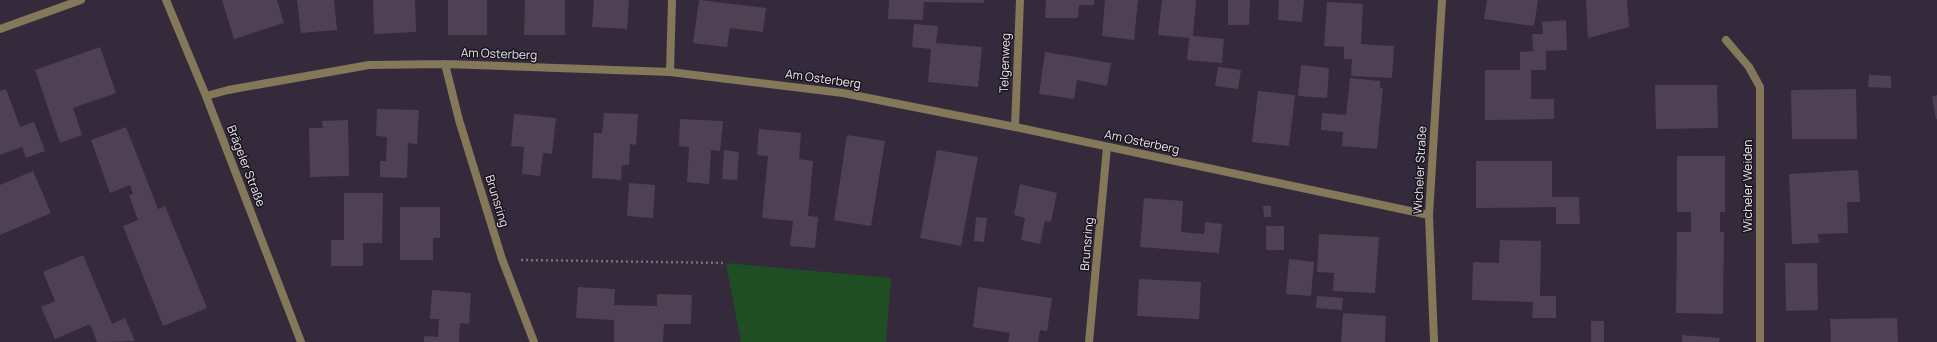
<svg xmlns="http://www.w3.org/2000/svg" width="1937" height="342" font-family="Manrope,sans-serif">
  <style>
    .green { fill: #1f4e23 }
    .building { fill: #4f4153 }
    .lines { fill: none; stroke-linecap: round; stroke-linejoin: round }
    .path { stroke: #776e7e; stroke-width: 2.5; stroke-dasharray: 2 3; stroke-linecap: butt }
    .minor { stroke: #837859; stroke-width: 8 }
    .tertiary { stroke: #837859; stroke-width: 8 }
    .labels { text-anchor: middle; stroke-width: 3; stroke-linejoin: round; paint-order: stroke }
    .street-label { font-size: 12px; fill: #ece6f2; stroke: #19151d }
  </style>
  <rect width="100%" height="100%" fill="#342a3c"/>
  <path class="green" d="M726 263 891 278 886 342H741Z"/>
  <path class="building" d="M222 0H277L284 23 234 39Z
    M297 0H334L337 30 301 33Z
    M373 0H415L416 32 374 34Z
    M448 0H487V35H448Z
    M525 0H565V35H524Z
    M594 0H629L627 29 592 27Z
    M699 0 766 8 763 32 730 28 727 47 693 43Z
    M889 0H984V3L924 2 923 20 888 19Z
    M1046 0H1094V5H1079L1078 18H1045Z
    M1105 0H1138L1134 40 1102 36Z
    M1162 0H1196L1193 36 1224 39 1222 63 1187 60 1189 38 1158 35Z
    M1228 0H1250L1249 25H1228Z
    M1279 0H1304L1302 22 1278 20Z
    M1487 0H1538L1534 26 1484 19Z
    M1586 0H1627L1629 27 1588 38Z
    M1327 2 1363 4 1361 44 1394 46 1392 78 1351 76 1352 59H1344V47L1324 46Z
    M1566 20 1567 50 1546 51V70H1531V99H1554V119L1485 120V70H1520V52L1533 51 1532 34H1543L1542 22Z
    M914 24 938 26 936 43 982 47 978 87 928 82 931 49 912 47Z
    M100 47 116 93 73 108 82 135 60 143 35 70Z
    M1045 52 1111 63 1107 86 1077 80 1074 99 1039 94Z
    M1301 65 1329 68 1327 98 1298 96Z
    M1218 67 1241 70 1238 89 1215 86Z
    M1869 75 1891 76V88L1868 87Z
    M1350 78 1380 81V88H1383L1377 149 1342 146 1343 132 1321 130 1322 113 1346 115Z
    M1655 85H1717L1718 128 1656 129Z
    M6 89 20 127 34 122 45 151 26 158 22 147 0 155V91Z
    M1856 89 1857 139H1792L1791 90Z
    M1258 91 1295 95 1289 146 1252 142Z
    M1937 95V119H1936L1932 97Z
    M377 109 419 110 417 144 408 143 407 178 380 177V161H386L387 137 376 136Z
    M604 113 638 114 636 145 630 144 629 165H622L621 180 592 178 594 133H602Z
    M514 114 556 118 552 154 543 153 540 176 522 174 524 147 511 146Z
    M680 119 723 121 720 151 711 150 709 184 687 182 689 147 679 146Z
    M348 120 349 176 310 177 309 128H323L322 121Z
    M126 127 158 209 165 206 207 308 163 326 123 226 138 220 129 195 133 194 130 185 110 193 91 140Z
    M759 129 801 133 799 159 813 161 808 216 818 217 815 248 790 246 793 221 762 218 768 156 757 155Z
    M847 135 885 141 871 226 834 220Z
    M724 150 739 152 737 180 722 179Z
    M937 150 978 157 961 246 920 238Z
    M1677 156H1725V212H1720V232H1724L1723 314 1676 313 1677 232H1691V212H1677Z
    M1476 161H1552V197H1579L1580 224H1556V207L1476 208Z
    M1858 170 1860 202H1847L1848 233 1818 234 1819 243 1792 244 1789 174Z
    M33 171 51 213 0 235V185Z
    M629 183 655 185 653 218 627 216Z
    M1020 184 1057 193 1051 222 1045 221 1040 244 1021 240 1025 218 1014 215Z
    M344 193H383L382 243H363V266H331V240H344Z
    M1144 198 1183 201 1181 232 1204 234 1205 222 1222 224 1219 253 1140 247Z
    M1263 206H1271V217H1264Z
    M400 207H440V238H433V260H400Z
    M976 217 987 218 984 242 974 241Z
    M1266 226H1284V250H1266Z
    M1319 234 1379 237 1375 293 1333 291 1334 273 1317 272Z
    M1500 240 1541 241 1540 296H1556V318H1532L1533 302 1472 300 1473 262 1499 263Z
    M83 255 112 324 125 318 135 341 97 342 90 324 55 339 41 307 55 301 43 272Z
    M1289 259 1314 262 1311 296 1286 294Z
    M1785 263H1817L1818 310 1786 311Z
    M1139 279 1201 282 1199 319 1137 316Z
    M578 287 615 289 614 305 657 306V294L692 295 691 324H664L663 342H614V320L576 318Z
    M978 287 1052 298 1047 331 1040 330 1038 342H1008L1010 333 973 327Z
    M432 290 471 293 469 324 460 323 459 342H424V336L438 337 439 319H430Z
    M1317 296 1343 298 1342 310 1316 308Z
    M1343 313 1386 316 1385 342H1341Z
    M1897 318 1898 342H1831L1830 319Z
    M1591 321H1604V342H1591Z
    M1682 335 1720 338 1719 342H1682Z"/>
  <g class="lines">
    <path class="path" d="M521 260 726 263"/>
    <path class="minor" d="M0 29 81 0
      M1726 40 1749 67 1760 87V342
      M445 64 459 120 502 259 534 342
      M670 72 672 0
      M206 96 228 90 369 65 445 64 670 72 843 93 1015 127 1429 215
      M1015 127 1020 0
      M1089 342 1107 147
      M1434 342 1429 215 1442 0"/>
    <path class="tertiary" d="M166 0 206 96 301 342"/>
  </g>
  <g class="labels">
    <g class="street-label">
      <text transform="translate(499 54) rotate(2)" y="4">Am Osterberg</text>
      <text transform="translate(1005 63) rotate(-88)" y="4">Telgenweg</text>
      <text transform="translate(823 79) rotate(8)" y="4">Am Osterberg</text>
      <text transform="translate(1142 142) rotate(12)" y="4">Am Osterberg</text>
      <text transform="translate(246 166) rotate(69)" y="4">Brägeler Straße</text>
      <text transform="translate(1420 170) rotate(-87)" y="4">Wicheler Straße</text>
      <text transform="translate(1748 186) rotate(-90)" y="4">Wicheler Weiden</text>
      <text transform="translate(497 201) rotate(73)" y="4">Brunsring</text>
      <text transform="translate(1087 244) rotate(-85)" y="4">Brunsring</text>
    </g>
  </g>
</svg>
